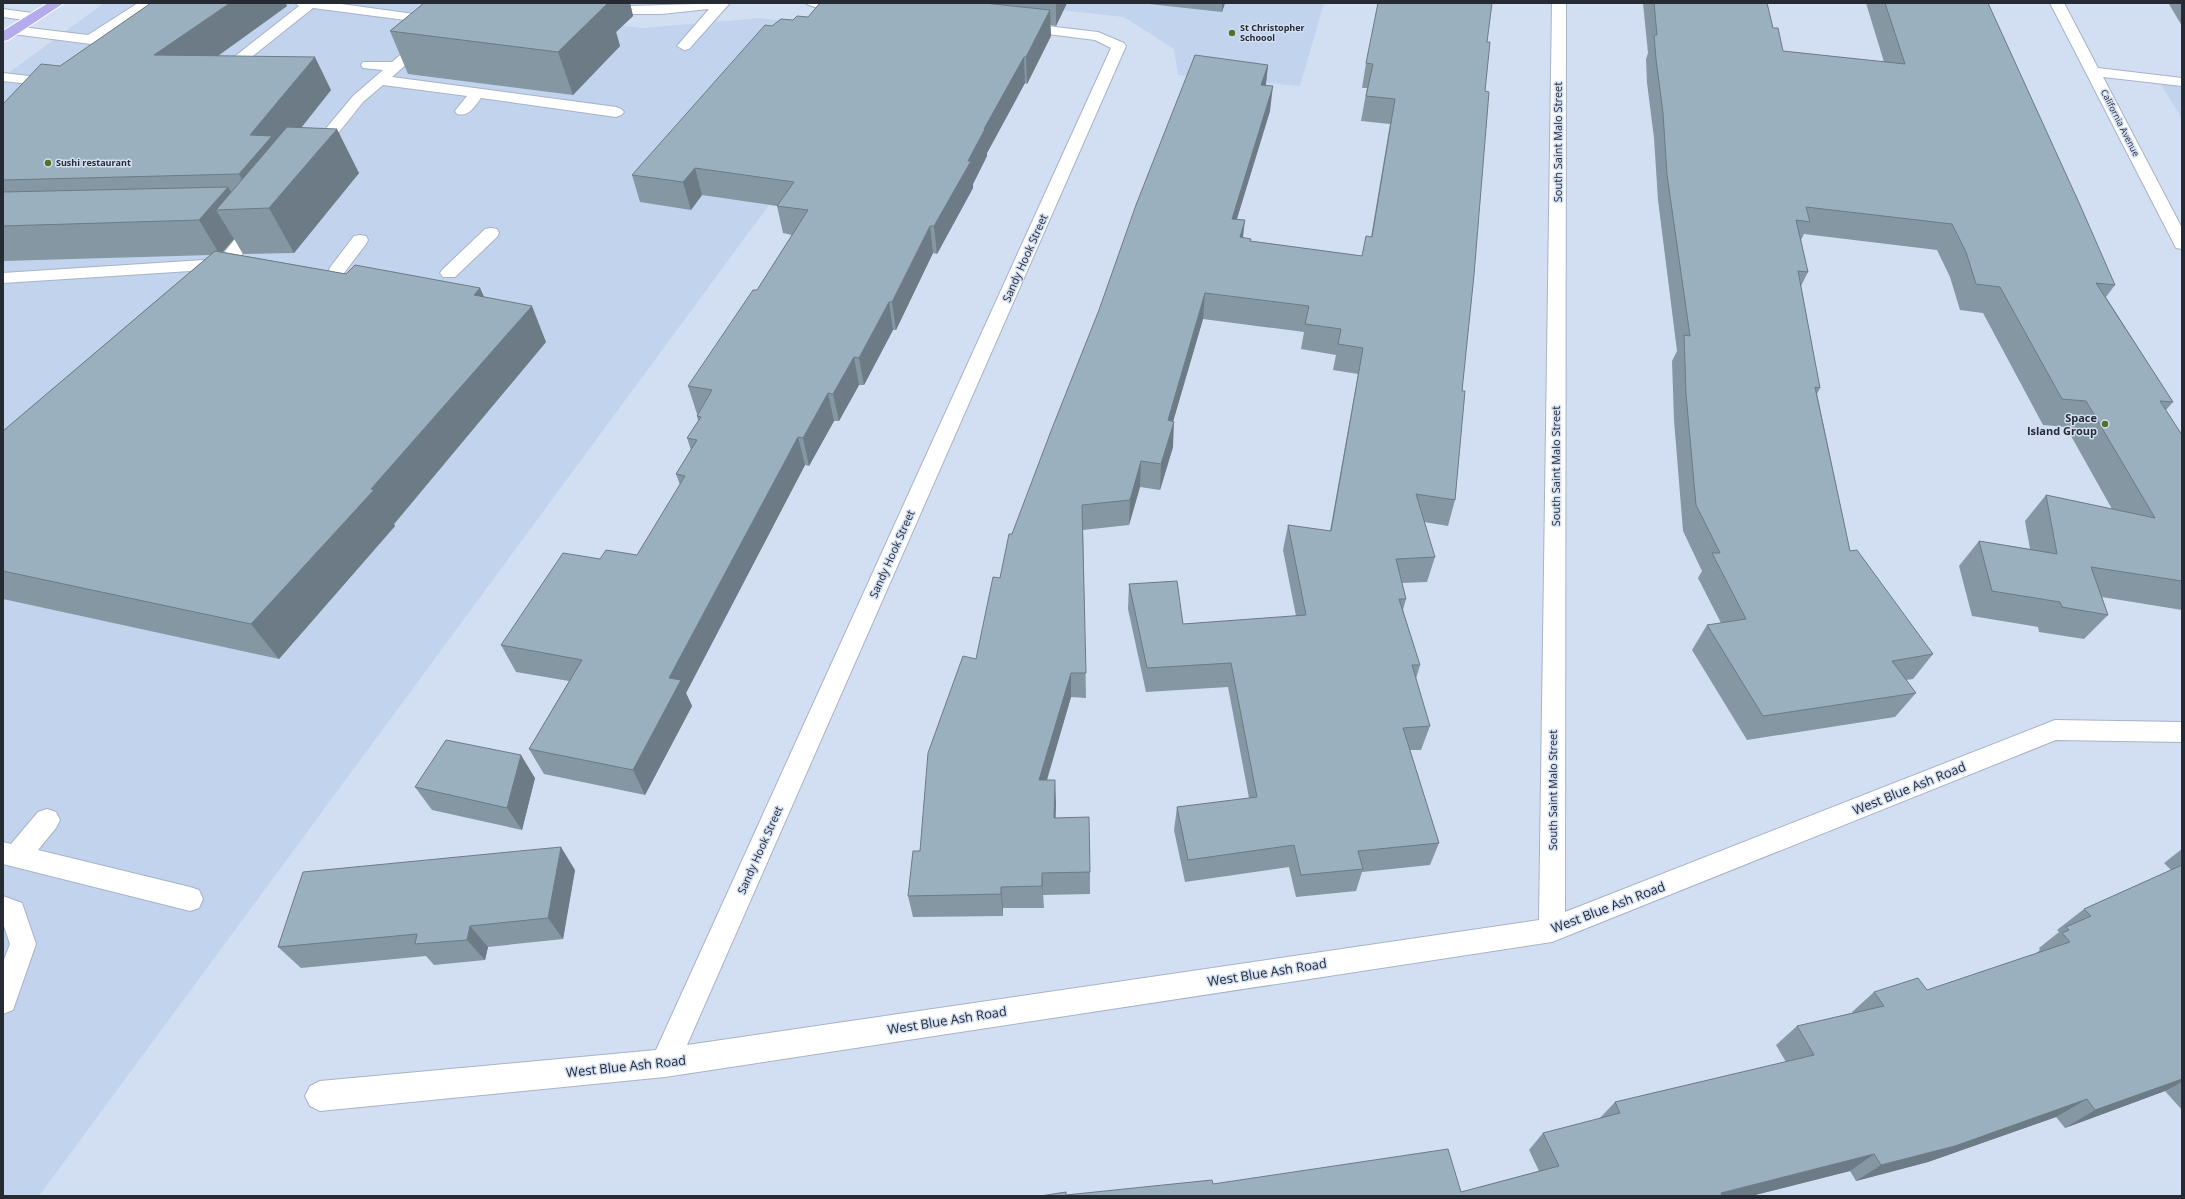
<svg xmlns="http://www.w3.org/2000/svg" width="2185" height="1199" font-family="'Open Sans',sans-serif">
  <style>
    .built { fill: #c2d3ed }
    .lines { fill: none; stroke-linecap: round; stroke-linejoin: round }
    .minor-casing { stroke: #a7b3c7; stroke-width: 2 }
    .major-casing { stroke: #fff; stroke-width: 2 }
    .minor { fill: #fff; fill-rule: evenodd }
    .major { fill: #b5acee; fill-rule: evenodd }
    .wall { fill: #8497a3 }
    .shaded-wall { fill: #6c7b85 }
    .building { fill: #9ab0be; stroke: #6c7b85 }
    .poi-dot { fill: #547227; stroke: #d2dff3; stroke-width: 1.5 }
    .labels { text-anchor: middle; stroke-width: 3; stroke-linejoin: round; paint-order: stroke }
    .far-poi-label { font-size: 9px; font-weight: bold; fill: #262b33; stroke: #d2dff3; text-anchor: start }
    .far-street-label { font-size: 9px; fill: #262b33; stroke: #d2dff3 }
    .street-label { font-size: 11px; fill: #262b33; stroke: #d2dff3 }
    .poi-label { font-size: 11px; font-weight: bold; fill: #262b33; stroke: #d2dff3; text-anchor: end }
    .near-street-label { font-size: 13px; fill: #262b33; stroke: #d2dff3 }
  </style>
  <rect width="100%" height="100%" fill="#d2dff3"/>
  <path class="built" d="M104 3H411L643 28 760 18 895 34 39 1196H3V77Z
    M995 3H1324L1300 86 1178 75 1174 49 1124 17Z
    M2156 76 2182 79V119Z"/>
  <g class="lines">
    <g class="minor-casing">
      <path id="minor" d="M138 3H154L96 43 91 44 13 34 6 30 13 26 88 35Z
        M295 3H334L443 18 460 3H475L392 77 616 107 621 109 624 112 621 115 616 117 481 98C474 107 469 117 457 114L455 111 467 96 383 85 363 102 320 156H308L306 153 308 150 353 96 383 70 363 68 361 65 363 62H392L436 24 313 8 244 63H234L232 60 234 57 299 6Z
        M561 3H603L629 6 730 3 689 49 684 50 677 46 709 9 661 14H629L568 7Z
        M806 3H850L857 7C852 13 811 9 806 3Z
        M1552 3H1566L1565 912 2055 720 2182 722V742L2056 740 1552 942 665 1077 320 1111 310 1106 305 1096 310 1086 320 1081 656 1050 1111 48 1095 40 1016 30 1014 27 1021 23 1098 32 1124 43 1126 46 687 1045 1539 920Z
        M2050 3H2064L2098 68 2182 78V86L2103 77 2182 228V249L2176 248 2174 244Z
        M3 9 32 13 39 17 32 21 3 17Z
        M3 73 55 79 60 80 62 83 60 86 55 87 3 81Z
        M257 218 263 219 265 223C255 238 231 271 217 279 213 281 209 280 205 279L202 275 206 270 3 283V273L219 259 251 219Z
        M491 228 497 229 499 233 497 237 455 277H443L440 273 443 269 485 229Z
        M360 235 366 236 368 240 366 244 344 273H332L329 269 332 265 354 236Z
        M47 809 56 812 60 820 56 828 38 850 190 887 199 890 203 899 199 908 190 911 3 864V842L11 844 38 812Z
        M3 896 22 903 36 944 13 1010 3 1014V962L10 944 3 923Z"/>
    </g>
    <g class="major-casing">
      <path id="major" d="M48 3H64L8 40 3 41V31Z"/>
    </g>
    <use href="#minor" class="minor"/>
    <use href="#major" class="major"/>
  </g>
  <path class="wall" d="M424 3H646L645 4 630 3 633 16 616 32 620 46 573 95 408 74 390 31Z
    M820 3H1067L1056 26 1050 25 1051 36 1027 84 1025 83 987 153V156L973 184V188L937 254 933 253 896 330H893L864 385H859L839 421H834L809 466 805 465 686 693 692 706 645 795 544 774 529 749 569 681 516 672 501 645 600 559 637 555 680 485 676 474 691 450 687 438 698 421 697 416 698 414H697L688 386 757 290 792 235 783 233 777 206 702 195 691 210 640 202 632 175 772 26 808 17Z
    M1140 3H1225L1222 12Z
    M1643 3H1767L1773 28 1783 51 1884 62 1866 3H1988L2115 285 2106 297 2173 402 2166 410 2182 435V610L2102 597 2108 615 2084 639 2039 632 2038 627 1972 616 1959 566 1979 541 2030 549 2025 521 2046 495 2112 509 2066 427 2043 425 1983 313 1960 310 1950 277 1937 250 1804 234 1801 240 1808 272 1801 286 1820 388 1817 394 1850 551 1933 654 1913 679 1906 680 1916 693 1895 717 1747 740 1692 650 1707 625 1721 623 1698 578 1702 571 1683 531 1674 420 1672 361 1677 351 1658 200 1654 138 1647 83 1646 59 1648 53Z
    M2170 3H2182V26L2169 4Z
    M287 6 218 56 331 90 301 128 359 173 294 253 243 254 234 239 223 252 346 274 480 288 484 297 546 342 394 524 395 526 279 659 3 599V431L210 255 3 261V104L60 66Z
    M1487 42 1462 391 1455 500 1448 526 1424 522 1435 557 1427 582 1402 583 1406 599 1403 610 1420 665 1416 679 1430 726 1421 750H1410L1439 843 1430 865 1362 872 1356 891 1296 897 1289 867 1185 882 1174 830 1177 807 1249 798 1228 687 1146 692 1128 609 1129 584 1183 624 1296 616 1283 550 1288 525 1330 531 1358 374 1333 370 1336 355 1301 349 1304 332 1203 319 1173 421V447L1160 490 1140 487 1129 525 1083 530 1086 698 1071 697 1047 780 1056 803 1055 818 1090 872V894L1043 895 1044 908H1003V916L913 917 908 896 920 851 976 659 1000 578 1012 534 1268 65 1266 85 1270 111 1237 219 1243 238 1251 241 1362 256 1371 237 1390 124 1361 121 1367 88H1362L1366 63Z
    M535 778 522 830 432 810 415 787Z
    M2182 849V1110L2165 1091 2065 1128 2056 1117 1928 1162 1856 1181 1850 1171 1751 1196H1040L1066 1195 1213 1184 1461 1192 1539 1171 1529 1150 1543 1133 1599 1119 1615 1102 1786 1062 1776 1045 1797 1026 1852 1013V1012L1874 992 1927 990 2035 954 2040 950 2039 948 2059 932 2057 930 2084 909 2171 870 2164 863Z
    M575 870 563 939 488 947 485 960 434 965 426 956 301 968 278 947Z"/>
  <path class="shaded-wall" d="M230 3H286L287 6 173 88 154 55Z
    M593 3H630L633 16 616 32 620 46 573 95 558 52Z
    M1056 3H1067L1056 26Z
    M1222 3H1225L1222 12Z
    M1050 10 1051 36 1027 84 1026 57Z
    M315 57 331 90 281 153 258 209 239 174 250 135Z
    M1024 57 1025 83 987 153V156L973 184V188L937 254 934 226 968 161 984 129Z
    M1268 65 1265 90 1261 85Z
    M1273 86 1270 111 1229 244 1232 219Z
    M337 129 359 173 294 253 269 208Z
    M695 168 702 195 691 210 683 182Z
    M228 187 241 209 216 210 234 239 220 255 199 220Z
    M1245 220 1242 246 1240 237Z
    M930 226 933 253 896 330 892 302Z
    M480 288 496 324 474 295Z
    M1205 293 1203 319 1166 446 1168 420Z
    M889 302 893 330 864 385 859 358Z
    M532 306 546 342 394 524 395 526 279 659 251 624 371 489Z
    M854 357 859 385 839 421 833 394Z
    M828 393 834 421 809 466 803 438Z
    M1174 422 1173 447 1160 490 1161 464Z
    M798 437 805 465 686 693 692 706 645 795 633 770 669 678Z
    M1141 461 1140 487 1129 525 1130 500Z
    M1071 673V697L1040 803 1039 780Z
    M521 755 535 778 522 830 507 808Z
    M1055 780 1056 803 1055 840 1054 818Z
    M561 847 575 870 563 939 548 918Z
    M1042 873 1043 895 1044 908 1042 886Z
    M1001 887 1003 908V916L1001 894Z
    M470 926 488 947 485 960 467 940Z
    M2182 1079V1082L2165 1091 2065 1128 2095 1110Z
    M2087 1099 2056 1117 1928 1162 1856 1181 1881 1165Z
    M1874 1154 1850 1171 1751 1196H1718L1721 1193Z"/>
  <path class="building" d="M151 3H230L154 55 315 57 250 135 272 136 239 174 3 180V104L41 64 60 66Z
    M424 3H608L558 52 390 31Z
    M820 3H984L1050 10 1026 57H1024L984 129H985L968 161H971L934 226H930L892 302H889L859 358 854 357 833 394 828 393 803 438 798 437 669 678 681 680 633 770 529 749 582 660 501 645 563 553 600 559 606 550 637 555 685 476 676 474 697 440 687 438 701 417 697 416 712 390 688 386 753 290H757L808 210 777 206 794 182 695 168 683 182 632 175 765 25 772 26 781 19 793 20 797 16 808 17Z
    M1378 3H1492L1487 42H1490L1485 91 1489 92 1474 275 1462 391H1465L1455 500 1416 494 1435 557 1396 559 1406 599H1399L1420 665H1412L1430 726 1403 728 1439 843 1358 851 1363 869 1301 875 1294 845 1188 860 1177 807 1257 797 1231 663 1147 668 1129 584 1177 581 1183 624 1306 615 1288 525 1331 531 1363 348 1338 344 1341 329 1305 324 1309 306 1205 293 1168 420 1174 422 1161 464 1141 461 1130 500 1082 505 1086 673H1071L1039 780H1055L1054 818 1089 817 1090 872 1042 873V886L1001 887V894L908 896 913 851H920L928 753 963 656 976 659 993 577 1000 578 1009 534H1012L1051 431 1099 310 1136 205 1195 55 1268 65 1261 85 1273 86 1232 219 1245 220 1240 237 1251 239 1250 241 1362 256 1366 236 1372 237 1395 99 1366 96 1373 64 1366 63Z
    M1654 3H1767L1773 28H1778L1783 51 1905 64 1885 3H1988L2080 205 2115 285 2096 283 2173 402 2160 401 2182 435V581L2091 567 2108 615 2062 607 2060 602 1992 591 1979 541 2057 554 2046 495 2155 518 2086 401 2062 399 2000 287 1976 284 1966 252 1952 224 1806 207 1810 222 1796 220 1808 272 1798 271 1820 388 1815 387 1850 551 1857 550 1933 654 1892 661 1916 693 1763 716 1707 625 1746 619 1712 553H1720L1696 505 1686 394 1684 335 1690 336 1667 175 1663 113 1656 59 1654 35H1657Z
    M287 127 337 129 269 208 216 210Z
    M228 187 199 220 3 226V192Z
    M215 251 346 274 355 265 480 288 474 295 532 306 371 489 374 490 251 624 3 571V431Z
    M446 740 521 755 507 808 415 787Z
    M561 847 548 918 470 926 467 940 415 944 417 934 278 947 303 872Z
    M2182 865V1079L2095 1110 2087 1099 1955 1146 1881 1165 1874 1154 1721 1193 1722 1196H1040L1066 1192V1195L1212 1180 1213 1184 1448 1149 1461 1192 1559 1166 1543 1133 1620 1113 1615 1102 1814 1055 1797 1026 1884 1006 1874 992 1918 978 1927 990 2070 942 2062 933 2069 930 2066 927 2091 916 2084 909Z"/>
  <g class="poi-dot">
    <circle cx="1232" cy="33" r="4"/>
    <circle cx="48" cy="163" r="4"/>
    <circle cx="2105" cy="424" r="4"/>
  </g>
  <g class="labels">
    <g class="far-poi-label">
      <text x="1240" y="31">St Christopher<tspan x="1240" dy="10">Schoool</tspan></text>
      <text x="56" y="166">Sushi restaurant</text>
    </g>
    <g class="far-street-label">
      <text transform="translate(2120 123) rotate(63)" y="3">California Avenue</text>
    </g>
    <g class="street-label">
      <text transform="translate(1558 142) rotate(-90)" y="4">South Saint Malo Street</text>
      <text transform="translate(1025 258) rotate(-66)" y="4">Sandy Hook Street</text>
      <text transform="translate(1556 466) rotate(-90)" y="4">South Saint Malo Street</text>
      <text transform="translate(892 554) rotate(-66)" y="4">Sandy Hook Street</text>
      <text transform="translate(1553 790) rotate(-90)" y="4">South Saint Malo Street</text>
      <text transform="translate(760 850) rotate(-66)" y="4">Sandy Hook Street</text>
    </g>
    <g class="poi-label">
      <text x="2097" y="422">Space<tspan x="2097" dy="13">Island Group</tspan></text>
    </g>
    <g class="near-street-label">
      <text transform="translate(1909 788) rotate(-22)" y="5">West Blue Ash Road</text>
      <text transform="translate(1608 907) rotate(-21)" y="5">West Blue Ash Road</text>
      <text transform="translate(1267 972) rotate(-9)" y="5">West Blue Ash Road</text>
      <text transform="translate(947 1020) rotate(-9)" y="5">West Blue Ash Road</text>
      <text transform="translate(626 1066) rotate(-6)" y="5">West Blue Ash Road</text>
    </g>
  </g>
  <rect width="2185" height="1199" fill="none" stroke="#262b33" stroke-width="8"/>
</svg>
